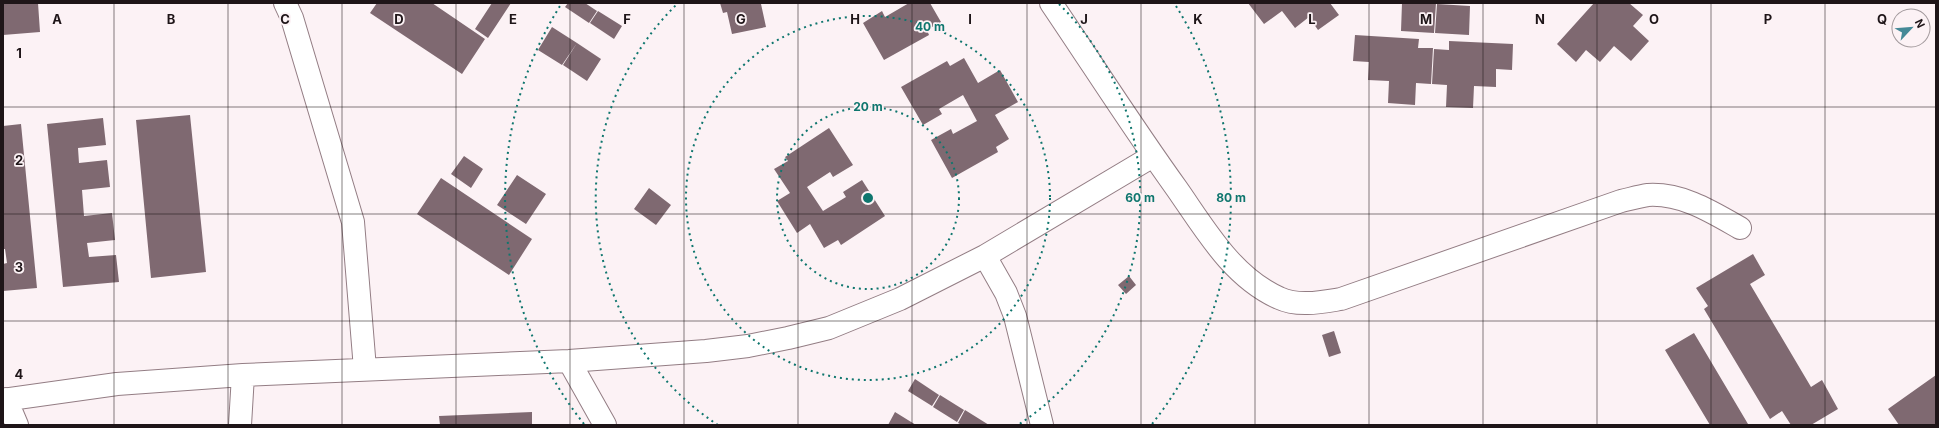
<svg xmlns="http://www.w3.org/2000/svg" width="1939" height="428" font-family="Inter,sans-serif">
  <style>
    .building { fill: #7f6971 }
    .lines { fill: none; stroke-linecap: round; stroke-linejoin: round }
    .minor-casing { stroke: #937d84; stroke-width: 24 }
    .minor { stroke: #fff; stroke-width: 22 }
    .grid { fill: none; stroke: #1e1518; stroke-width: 1; stroke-opacity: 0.55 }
    .ring { fill: none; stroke: #0f766e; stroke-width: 2; stroke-dasharray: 2 4 }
    .grid-label { font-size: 13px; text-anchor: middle; font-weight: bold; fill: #1e1518; stroke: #fcf2f5; stroke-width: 3.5; stroke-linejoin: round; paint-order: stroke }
    .centre { fill: #0f766e; stroke: #fcf2f5; stroke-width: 2 }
    .ring-label { font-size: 12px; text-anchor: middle; font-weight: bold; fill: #0f766e; stroke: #fcf2f5; stroke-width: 3.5; stroke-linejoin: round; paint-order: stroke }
  </style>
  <rect width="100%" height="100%" fill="#fcf2f5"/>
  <path class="building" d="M3 3H38L40 32 3 35Z
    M377 3H432L485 39 462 74 370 13Z
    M492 3H511L488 38 475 29Z
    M568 3H585L597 11 589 23 565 7Z
    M720 3H765L761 4 766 27 732 34 727 12 723 13Z
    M909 3H930L941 22 927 30 929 35 884 60 863 23 882 11 885 17Z
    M1248 3H1330L1339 15 1318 30 1309 17 1295 28 1282 11 1264 24Z
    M1402 3H1436L1434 33 1401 31Z
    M1594 3H1629L1643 15 1633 26 1649 41 1631 61 1614 46 1600 62 1586 50 1576 62 1557 44Z
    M1437 4 1470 6 1469 35 1435 33Z
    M598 11 622 26 614 39 590 23Z
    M552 27 577 43 562 65 538 50Z
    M1355 35 1419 39 1418 48H1433L1431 84 1416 83 1415 105 1388 103 1389 81 1368 80 1369 62 1353 61Z
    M1449 41 1513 44 1512 70 1496 69V87L1474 86 1473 108 1446 107 1447 85 1432 84 1434 49 1449 50Z
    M577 43 601 59 587 81 563 65Z
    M964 58 978 83 1000 70 1018 102 995 115 1009 139 996 147 998 152 952 178 931 140 951 129 953 134 977 121 963 95 939 109 942 114 923 125 901 87 947 61 950 66Z
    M190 115 206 272 151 278 136 120Z
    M103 118 106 145 78 148 79 163 107 160 110 187 82 190 84 216 112 213 115 240 87 243 89 257 116 255 119 282 63 287 47 124Z
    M21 124 37 288 3 291V264L7 263 5 249H3V126Z
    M829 128 853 165 833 177 830 172 807 187 823 211 846 197 843 192 862 180 885 216 841 245 838 240 824 248 810 224 797 233 777 201 790 193 774 169 788 161 785 157Z
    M464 156 483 169 471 188 451 174Z
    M517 175 546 194 526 224 497 205Z
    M441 178 532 239 509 275 417 214Z
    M649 188 671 205 656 225 634 209Z
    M1753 254 1765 275 1750 284 1811 387 1822 380 1838 409 1811 425H1791L1782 411 1770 419 1704 309 1708 306 1696 288Z
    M1129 276 1136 285 1126 294 1118 285Z
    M1334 331 1341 353 1329 357 1322 335Z
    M1694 333 1748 424 1746 425H1710L1665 350Z
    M1936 375V425H1899L1888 409Z
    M915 379 939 395 932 406 908 391Z
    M940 395 964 410 957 422 933 407Z
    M965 410 989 425H962L958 423Z
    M532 412V425H440L439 416Z
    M895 412 916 425H888Z"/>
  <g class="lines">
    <g class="minor-casing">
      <path id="minor" d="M285 3 292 18 353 222 365 369
        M1051 3C1093 65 1133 128 1177 189 1205 229 1232 277 1279 298 1298 307 1322 302 1341 299L1621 201C1630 199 1640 196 1648 195 1682 193 1712 212 1740 228
        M985 256 1006 293 1015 316 1042 425
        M569 361 605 425
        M6 399 17 425
        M3 400 117 384 243 375 569 361 706 351 748 346 788 338 829 328 900 299 985 256 1153 156
        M240 425 243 375"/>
    </g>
    <use href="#minor" class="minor"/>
  </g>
  <path class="grid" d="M114 3V425M228 3V425M342 3V425M456 3V425M570 3V425M684 3V425M798 3V425M912 3V425M1027 3V425M1141 3V425M1255 3V425M1369 3V425M1483 3V425M1597 3V425M1711 3V425M1825 3V425M3 107H1936M3 214H1936M3 321H1936"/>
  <g class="ring">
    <circle cx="868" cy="198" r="91"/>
    <circle cx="868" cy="198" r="182"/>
    <path d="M718 425A272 272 0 0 1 677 4M1059 4A272 272 0 0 1 1018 425"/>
    <path d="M584 424A363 363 0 0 1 560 6M1176 6A363 363 0 0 1 1152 424"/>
  </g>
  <g class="grid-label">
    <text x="57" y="24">A</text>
    <text x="171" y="24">B</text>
    <text x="285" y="24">C</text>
    <text x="399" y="24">D</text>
    <text x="513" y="24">E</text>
    <text x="627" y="24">F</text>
    <text x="741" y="24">G</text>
    <text x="855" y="24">H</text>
    <text x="970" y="24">I</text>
    <text x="1084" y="24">J</text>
    <text x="1198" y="24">K</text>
    <text x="1312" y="24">L</text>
    <text x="1426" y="24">M</text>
    <text x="1540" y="24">N</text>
    <text x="1654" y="24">O</text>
    <text x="1768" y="24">P</text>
    <text x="1882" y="24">Q</text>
    <text x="19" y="58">1</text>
    <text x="19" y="165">2</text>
    <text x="19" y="272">3</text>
    <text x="19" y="379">4</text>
  </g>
  <circle cx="868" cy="198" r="6" class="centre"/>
  <g class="ring-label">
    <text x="930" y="31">40 m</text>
    <text x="868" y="111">20 m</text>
    <text x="1140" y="202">60 m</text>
    <text x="1231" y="202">80 m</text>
  </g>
  <rect width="1939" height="428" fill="none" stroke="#1e1518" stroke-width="8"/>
  <g transform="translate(1911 28) rotate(64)"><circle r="19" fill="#fcf2f5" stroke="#a39a9d"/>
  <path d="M0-3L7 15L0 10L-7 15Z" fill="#458997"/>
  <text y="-6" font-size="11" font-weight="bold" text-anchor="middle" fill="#1e1518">N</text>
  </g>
</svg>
